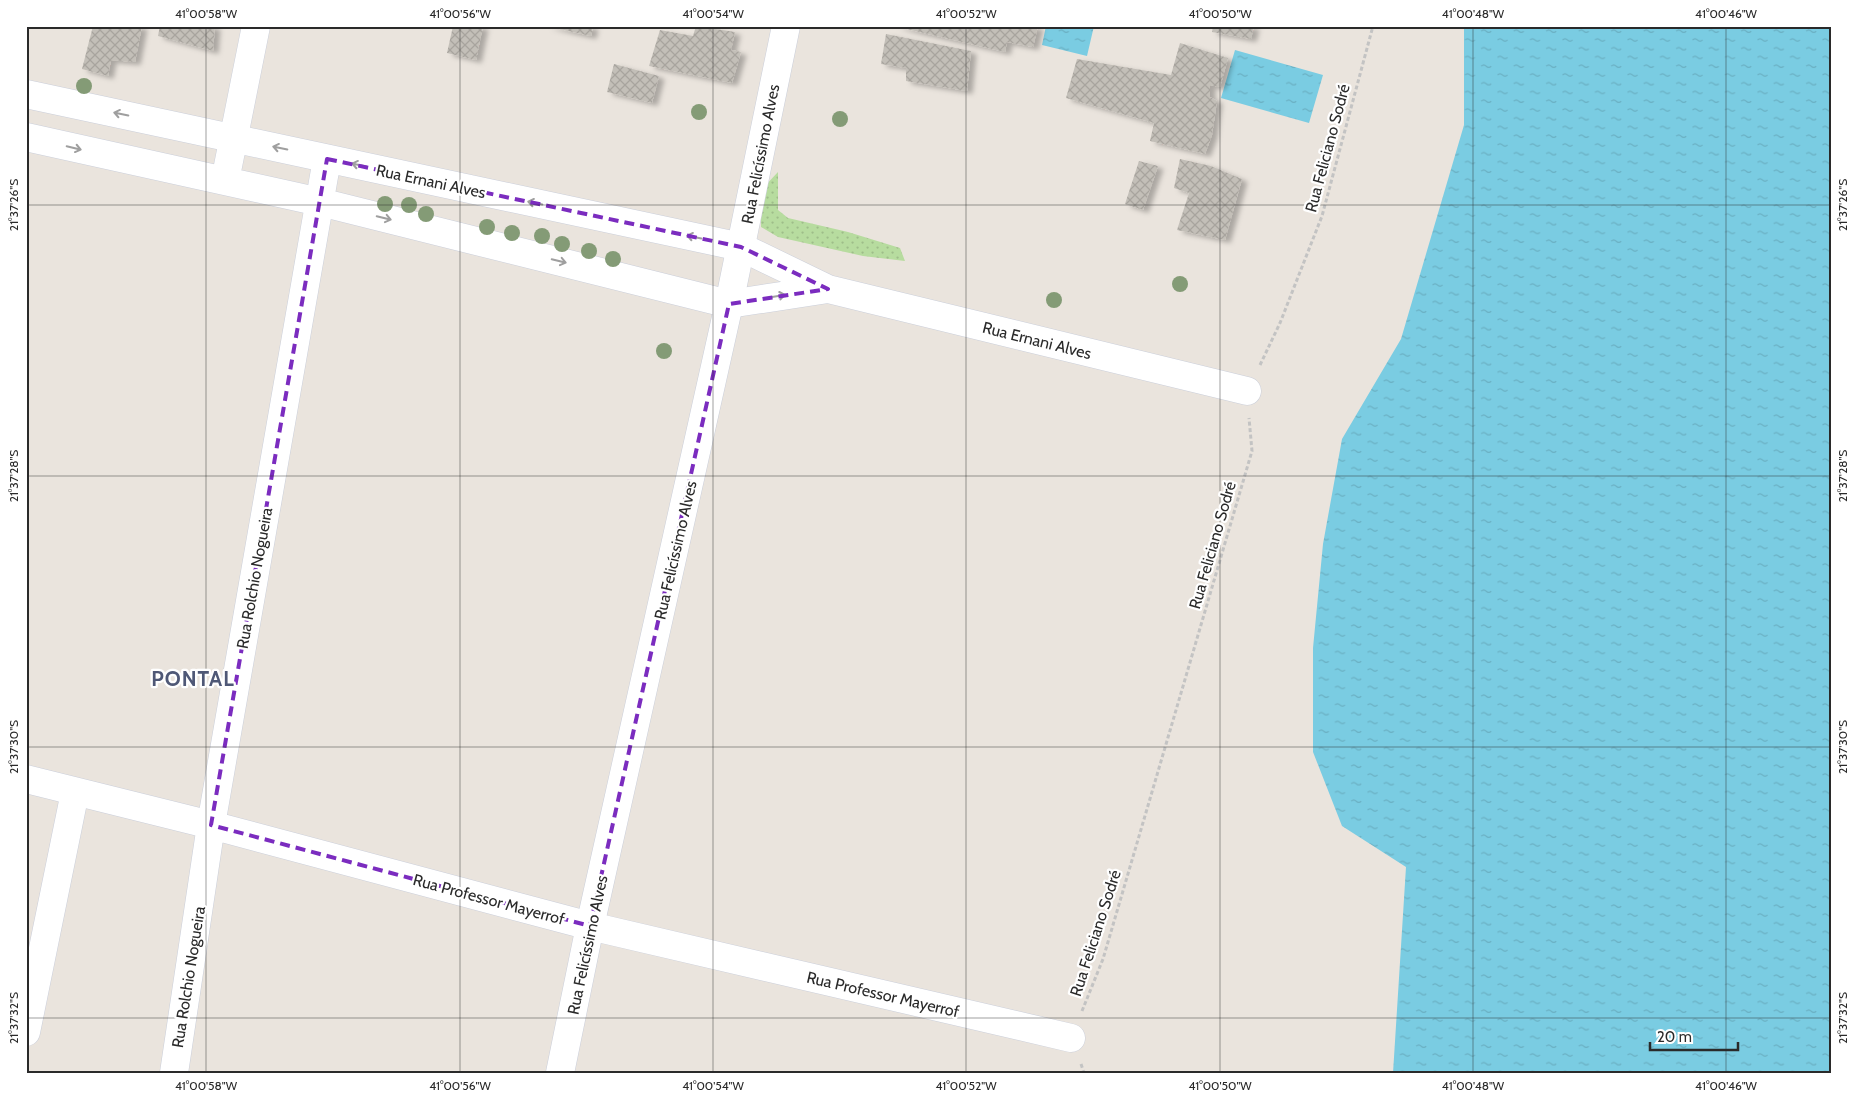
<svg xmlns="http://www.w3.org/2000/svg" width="1857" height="1099" font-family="Cabin,sans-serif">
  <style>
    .grass { fill: url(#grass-dots) }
    .water { fill: url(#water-ripples) }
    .building { fill: url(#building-cross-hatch); filter: url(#shadow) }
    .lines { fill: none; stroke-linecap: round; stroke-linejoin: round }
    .minor-casing { stroke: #cbcfda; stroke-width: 29 }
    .tertiary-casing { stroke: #cbcfda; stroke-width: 29 }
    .path { stroke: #c3c3c3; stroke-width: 3; stroke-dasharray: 4 2.5; stroke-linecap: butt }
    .minor { stroke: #fff; stroke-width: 28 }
    .tertiary { stroke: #fff; stroke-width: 28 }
    .tree { fill: #849b76 }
    .oneway { stroke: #9f9f9f }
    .marked { fill: none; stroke: #7b2cbf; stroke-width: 4; stroke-dasharray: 10 6; stroke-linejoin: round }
    .ticks { fill: none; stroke: #2a2a2a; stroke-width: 1; stroke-opacity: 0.45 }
    .labels { text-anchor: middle; stroke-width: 4.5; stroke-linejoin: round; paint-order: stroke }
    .street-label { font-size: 16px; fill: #2a2a2a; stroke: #fff }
    .district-label { font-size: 21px; font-weight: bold; letter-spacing: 1px; fill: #4f5876; stroke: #fff }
    .neatline { fill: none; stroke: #2a2a2a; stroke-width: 2 }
    .ticks-label { font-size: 12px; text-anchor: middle; fill: #2a2a2a }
  </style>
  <defs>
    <pattern id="grass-dots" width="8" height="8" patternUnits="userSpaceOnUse" patternTransform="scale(1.25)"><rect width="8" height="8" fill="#b7dc9f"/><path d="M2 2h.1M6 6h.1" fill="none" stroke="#9ebd89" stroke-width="1.8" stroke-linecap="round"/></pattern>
    <pattern id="water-ripples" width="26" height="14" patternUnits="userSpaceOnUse" patternTransform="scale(1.25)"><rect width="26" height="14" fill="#7acce2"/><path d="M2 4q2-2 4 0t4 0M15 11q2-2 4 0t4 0" fill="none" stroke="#6aafc2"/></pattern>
    <pattern id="building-cross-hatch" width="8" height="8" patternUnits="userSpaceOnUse" patternTransform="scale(1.25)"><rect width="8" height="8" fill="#c3bfb8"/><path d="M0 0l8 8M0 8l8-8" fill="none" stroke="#a8a49e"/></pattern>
    <filter id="shadow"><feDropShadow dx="5.5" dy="3" stdDeviation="2.5" flood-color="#0004"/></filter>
  </defs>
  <rect width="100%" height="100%" fill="#eae4dd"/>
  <path class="grass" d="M778 172V210L788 218 848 232 900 248 905 261 863 256 778 237 761 227V206L763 188Z"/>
  <path class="water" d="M1046 26H1094L1087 56 1042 45Z
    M1464 26H1831V1073H1393L1406 867 1342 826 1313 752V648L1323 544 1342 439 1401 339 1464 125Z
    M1235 50 1323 75 1309 123 1221 98Z"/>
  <path class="building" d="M93 26H142L135 62 111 60 108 76 82 69Z
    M160 26H215L213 51 158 36Z
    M453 26H483L476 60 447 53Z
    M546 26H593L591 36Z
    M696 26 735 32 731 50 741 52 732 83 649 66 660 30 693 36Z
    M894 26H1038L1033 47 1007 42 1005 52Z
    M1213 26H1254L1251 39 1212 32Z
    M886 34 971 51 967 91 906 81V68L881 64Z
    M1180 43 1228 58 1220 87 1210 85V97L1217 101 1212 135 1205 154 1150 141 1154 123 1066 98 1077 59 1171 75Z
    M614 64 659 76 652 103 607 92Z
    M1180 159 1211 166 1242 179 1225 240 1177 230 1189 193 1174 188Z
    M1139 161 1158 166 1143 210 1125 204Z"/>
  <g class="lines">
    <g class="minor-casing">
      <path id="minor" d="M26 94 741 247 828 289 1247 391
        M26 137 320 202 729 304 828 289
        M225 181 256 26
        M26 779 211 825 590 926 1071 1038
        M26 1032 75 792
        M174 1073 211 825 327 159"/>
    </g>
    <g class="tertiary-casing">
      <path id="tertiary" d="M560 1073 590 926 729 304 786 26"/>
    </g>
    <path class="path" d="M1260 365 1280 323 1322 216 1373 26
      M1082 1011 1103 959 1252 451 1249 418
      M1081 1064 1084 1073"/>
    <use href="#minor" class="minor"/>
    <use href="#tertiary" class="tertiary"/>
  </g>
  <g class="tree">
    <circle cx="84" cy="86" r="8"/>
    <circle cx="699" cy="112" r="8"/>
    <circle cx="840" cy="119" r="8"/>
    <circle cx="385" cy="204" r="8"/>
    <circle cx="409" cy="205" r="8"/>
    <circle cx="426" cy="214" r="8"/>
    <circle cx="487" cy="227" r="8"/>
    <circle cx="512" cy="233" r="8"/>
    <circle cx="542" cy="236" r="8"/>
    <circle cx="562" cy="244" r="8"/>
    <circle cx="589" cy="251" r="8"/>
    <circle cx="613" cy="259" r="8"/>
    <circle cx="1180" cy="284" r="8"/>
    <circle cx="1054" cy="300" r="8"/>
    <circle cx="664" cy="351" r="8"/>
  </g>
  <defs><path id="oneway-shaft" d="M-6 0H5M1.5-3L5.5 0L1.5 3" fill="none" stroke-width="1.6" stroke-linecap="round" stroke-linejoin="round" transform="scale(1.25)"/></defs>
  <g class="oneway">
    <use href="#oneway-shaft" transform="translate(121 114) rotate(-168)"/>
    <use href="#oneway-shaft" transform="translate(74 148) rotate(13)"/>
    <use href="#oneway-shaft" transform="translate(280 148) rotate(-168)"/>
    <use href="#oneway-shaft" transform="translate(359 165) rotate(-168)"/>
    <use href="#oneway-shaft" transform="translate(535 203) rotate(-168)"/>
    <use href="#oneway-shaft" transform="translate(384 218) rotate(14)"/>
    <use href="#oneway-shaft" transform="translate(694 237) rotate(-168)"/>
    <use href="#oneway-shaft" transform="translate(559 261) rotate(14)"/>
    <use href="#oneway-shaft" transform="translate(778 296) rotate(-9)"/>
  </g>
  <path class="marked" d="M327 159 741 247 828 289 729 304 590 926 211 825Z"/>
  <path class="ticks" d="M206 26V1073M460 26V1073M713 26V1073M966 26V1073M1220 26V1073M1473 26V1073M1726 26V1073M26 205H1831M26 476H1831M26 747H1831M26 1018H1831"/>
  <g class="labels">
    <g class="street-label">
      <text transform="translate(1327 148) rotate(-75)" y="6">Rua Feliciano Sodré</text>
      <text transform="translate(760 154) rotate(-79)" y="6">Rua Felicíssimo Alves</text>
      <text transform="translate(431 181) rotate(12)" y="6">Rua Ernani Alves</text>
      <text transform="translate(1037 340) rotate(14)" y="6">Rua Ernani Alves</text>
      <text transform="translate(1212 545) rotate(-74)" y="6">Rua Feliciano Sodré</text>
      <text transform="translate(675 550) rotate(-77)" y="6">Rua Felicíssimo Alves</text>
      <text transform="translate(254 578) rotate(-80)" y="6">Rua Rolchio Nogueira</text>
      <text transform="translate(489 899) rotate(15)" y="6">Rua Professor Mayerrof</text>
      <text transform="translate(1095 933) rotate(-72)" y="6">Rua Feliciano Sodré</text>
      <text transform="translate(587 945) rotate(-78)" y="6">Rua Felicíssimo Alves</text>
      <text transform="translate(188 977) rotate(-81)" y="6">Rua Rolchio Nogueira</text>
      <text transform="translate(883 994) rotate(13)" y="6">Rua Professor Mayerrof</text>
    </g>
    <g class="district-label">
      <text x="193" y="686">PONTAL</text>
    </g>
  </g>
  <rect width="1857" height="1099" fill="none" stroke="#ffffff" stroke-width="55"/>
  <path d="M1650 1042v8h88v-8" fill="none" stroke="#2a2a2a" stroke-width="2.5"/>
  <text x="1657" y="1042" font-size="15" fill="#2a2a2a" stroke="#ffffff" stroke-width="4" paint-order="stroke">20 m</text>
  <rect x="28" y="28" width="1802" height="1044" class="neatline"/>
  <g class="ticks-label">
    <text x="206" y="18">41°00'58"W</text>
    <text x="460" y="18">41°00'56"W</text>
    <text x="713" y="18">41°00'54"W</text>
    <text x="966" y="18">41°00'52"W</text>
    <text x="1220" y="18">41°00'50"W</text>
    <text x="1473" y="18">41°00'48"W</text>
    <text x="1726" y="18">41°00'46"W</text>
    <text transform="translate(14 205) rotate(-90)" y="4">21°37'26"S</text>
    <text transform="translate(1843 205) rotate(-90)" y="4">21°37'26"S</text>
    <text transform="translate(14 476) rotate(-90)" y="4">21°37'28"S</text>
    <text transform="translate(1843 476) rotate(-90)" y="4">21°37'28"S</text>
    <text transform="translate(14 747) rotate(-90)" y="4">21°37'30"S</text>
    <text transform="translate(1843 747) rotate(-90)" y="4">21°37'30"S</text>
    <text transform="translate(14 1018) rotate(-90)" y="4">21°37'32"S</text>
    <text transform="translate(1843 1018) rotate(-90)" y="4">21°37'32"S</text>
    <text x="206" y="1090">41°00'58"W</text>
    <text x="460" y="1090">41°00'56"W</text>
    <text x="713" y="1090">41°00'54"W</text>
    <text x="966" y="1090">41°00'52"W</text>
    <text x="1220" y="1090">41°00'50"W</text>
    <text x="1473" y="1090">41°00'48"W</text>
    <text x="1726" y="1090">41°00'46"W</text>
  </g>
</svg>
